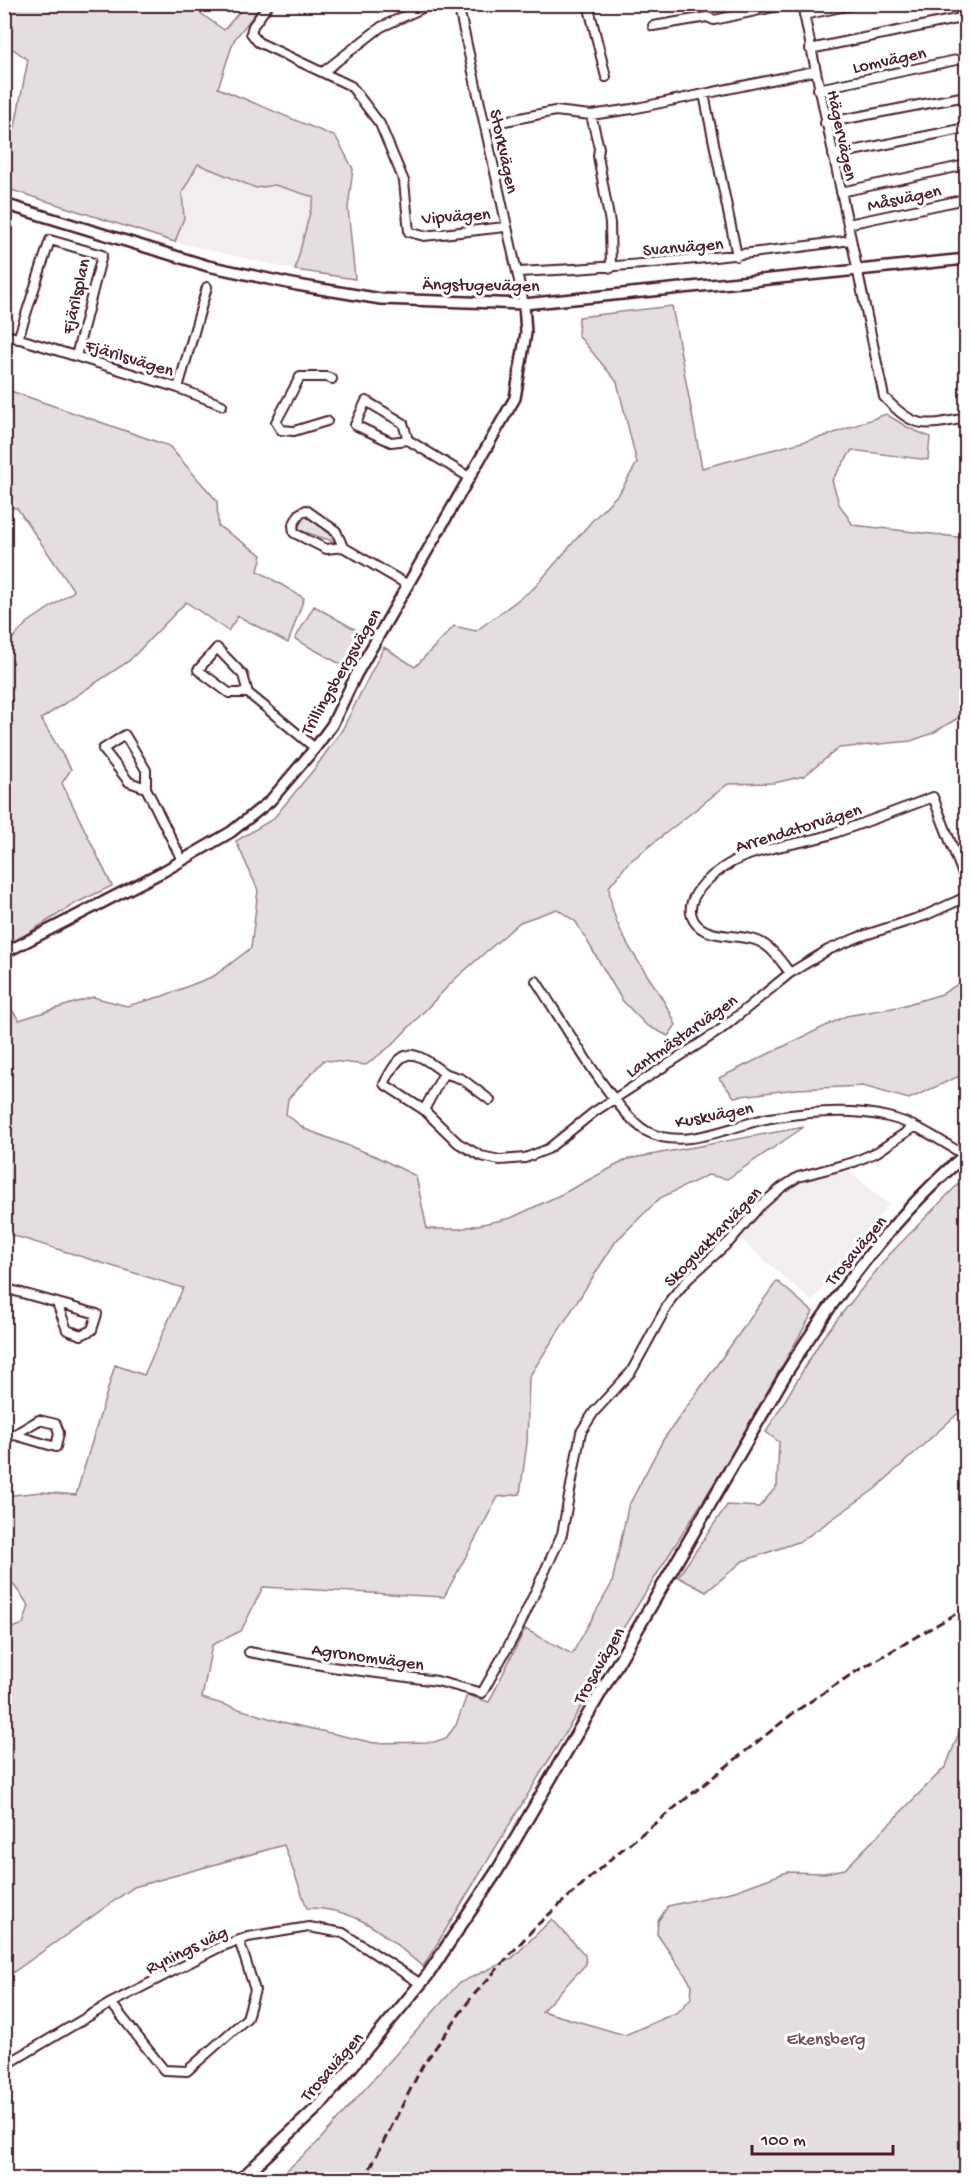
<svg xmlns="http://www.w3.org/2000/svg" width="971" height="2184" font-family="'Gochi Hand',sans-serif">
  <style>
    .built { fill: #f2eeef }
    .green { fill: #e5dee0; stroke: #987e86; stroke-width: 1.5 }
    .lines { fill: none; stroke-linecap: round; stroke-linejoin: round }
    .minor-casing { stroke: #4a1f2b; stroke-width: 12 }
    .tertiary-casing { stroke: #4a1f2b; stroke-width: 14 }
    .secondary-casing { stroke: #4a1f2b; stroke-width: 15 }
    .minor { stroke: #fff; stroke-width: 8 }
    .tertiary { stroke: #fff; stroke-width: 9 }
    .secondary { stroke: #fff; stroke-width: 10 }
    .rail { stroke: #4a1f2b; stroke-width: 3; stroke-dasharray: 9 4.5; stroke-linecap: butt }
    .labels { text-anchor: middle; stroke-width: 6; stroke-linejoin: round; paint-order: stroke }
    .street-label { font-size: 18px; fill: #4a1f2b; stroke: #fff }
    .park-label { font-size: 18px; fill: #714f58; stroke: #fff }
  </style>
  <rect width="100%" height="100%" fill="#fff"/>
  <filter id="ink" filterUnits="userSpaceOnUse"><feTurbulence type="fractalNoise" baseFrequency=".0167" numOctaves="2"/><feDisplacementMap in="SourceGraphic" scale="12" xChannelSelector="R" yChannelSelector="G"/><feConvolveMatrix kernelMatrix="1 2 1 2 8 2 1 2 1" color-interpolation-filters="sRGB"/></filter>
  <g filter="url(#ink)">
    <path class="built" d="M198 164 256 188 275 185 314 197 295 270 175 242 184 218 182 194Z
      M848 1171 889 1204 812 1301 740 1239 768 1206 794 1186 820 1176Z"/>
    <path class="green" d="M5 4 189 5 224 30 245 5H262L234 40 218 88 336 137 353 169 348 208 355 279 295 270 314 197 275 185 256 188 198 164 182 193 184 218 175 242 5 188V161H8L28 60 5 43Z
      M672 306 702 468 829 435 886 414 907 427 930 437 928 460 852 450 832 480 839 504 853 525 966 538V717L963 715 933 733 911 741 839 748 804 776 774 783 728 784 628 863 609 887C612 941 656 977 676 1025L668 1036 646 1025 622 1000 576 922 557 909 520 922 455 979 392 1045 366 1065 324 1060 288 1099 286 1114 305 1129 375 1156 416 1176 427 1229H459L511 1218 562 1194 628 1159 804 1127 727 1179 708 1175 660 1198 616 1241 529 1377 527 1443 520 1494 498 1497 444 1597 263 1587 241 1631 212 1645 202 1698 282 1722 374 1743 434 1742 446 1738 456 1725 467 1695 489 1702 525 1629 572 1654 612 1583 628 1507 663 1440 777 1281 813 1312 726 1464 602 1662 581 1707 423 1967C385 1935 359 1908 307 1908L284 1845 134 1887 5 1978V1631L23 1624 29 1606 5 1573V1496L41 1492 76 1495 115 1365 144 1375 183 1288 5 1233V1000L19 1020 93 997 127 1006 163 996 214 976 251 948 258 890 236 841 273 819 315 768 342 730 384 647 415 667 454 626 476 631 534 588 591 522 620 492 637 463 617 382 578 335 579 317Z
      M5 389 169 446 217 501 218 526 262 555 258 571 304 598 288 643 238 616 228 631 186 602 129 661 41 719 71 769 62 783 112 886 76 903 22 937 5 945V647L27 623 74 591 17 508H5Z
      M307 516 335 538V542L299 530V522Z
      M314 606 365 635 347 668 295 639Z
      M966 979V1073L909 1099 863 1086 796 1089 734 1097 719 1078 846 1016 898 1007 942 994Z
      M966 1176V1406L875 1489 801 1541 743 1561 706 1592 678 1577 727 1505 759 1507 777 1486 779 1442 766 1432 823 1337 889 1255Z
      M966 1715V2179H277L316 2144 459 1983 511 1959 552 1919 585 1955 586 1964 542 2011 625 2035 678 2012 691 1998 692 1985 657 1934 658 1921 668 1906 735 1891 787 1872 824 1873 845 1869 946 1766Z"/>
    <g class="lines">
      <g class="minor-casing">
        <path id="minor" d="M269 4 253 26 251 33 258 42 351 86 380 124 404 181 409 232 424 236 505 227
          M458 4 524 304
          M588 4 606 77
          M802 4 884 397C915 430 925 426 966 418
          M804 15 856 4
          M653 26 707 17 714 20 788 4
          M810 49 966 17
          M323 72 381 27 431 4
          M818 89 966 58
          M704 94 737 256
          M591 115 599 148 598 156 610 223 611 268
          M825 123 966 96
          M485 125 555 111 591 115 632 109 814 71
          M833 155 966 128
          M841 192 966 165
          M848 224 966 199
          M518 272C630 267 740 256 851 240
          M4 334 178 388 222 405
          M18 339 50 240 102 255 76 356
          M178 388 207 287
          M327 421 294 431 281 430 276 422 300 377H327L332 379
          M408 440 403 423 366 401 355 425 391 442 408 440 469 477
          M343 547 336 531 306 510 300 513 293 525 294 533 326 549 343 547 408 585
          M248 693 243 675 217 648 198 670 229 693H248L315 748
          M146 788V770L125 735 103 749 129 782 146 788 182 860
          M790 973C780 960 772 947 758 941 739 933 706 940 694 921 679 896 721 866 741 858 769 846 801 844 829 835 864 823 899 810 933 797L966 882
          M536 981C560 1017 613 1111 646 1131 683 1152 732 1125 770 1118 807 1112 851 1108 888 1117 915 1123 941 1141 964 1155
          M444 1073 462 1079 490 1100
          M424 1110 444 1073C411 1048 403 1046 384 1084L424 1110 458 1143 481 1156 500 1160 525 1158 548 1149 594 1112 719 1031 790 973 828 950 859 937 924 916 966 897
          M4 1288 97 1314 92 1330 81 1335 67 1330 57 1303
          M4 1432 56 1447 59 1433 56 1424 39 1420 14 1435
          M249 1652 332 1667 437 1681 482 1693 518 1629 562 1534 581 1432 594 1412 631 1372 671 1299 688 1279 730 1241 759 1207 781 1188 798 1177 854 1162 877 1152 914 1127
          M111 2003 164 2070 187 2071 247 2018 255 1990 239 1940
          M4 2066 111 2003 220 1947 248 1937 309 1927 343 1933 421 1984"/>
      </g>
      <g class="tertiary-casing">
        <path id="tertiary" d="M4 204 208 266 297 285 381 299 524 304 966 259
          M4 953 164 871 231 832 270 801 315 748 332 725 356 675 515 398 526 333 524 304"/>
      </g>
      <g class="secondary-casing">
        <path id="secondary" d="M240 2180 320 2105 427 1976 497 1871 788 1370C837 1292 896 1214 966 1154"/>
      </g>
      <use href="#minor" class="minor"/>
      <use href="#tertiary" class="tertiary"/>
      <use href="#secondary" class="secondary"/>
      <path class="rail" d="M364 2180 423 2065 471 1998 536 1926 614 1856 796 1711 852 1674 966 1608"/>
    </g>
  </g>
  <g class="labels">
    <g class="street-label">
      <text transform="translate(889 59) rotate(-12)" y="6">Lomvägen</text>
      <text transform="translate(843 135) rotate(78)" y="6">Hägervägen</text>
      <text transform="translate(505 151) rotate(78)" y="6">Storkvägen</text>
      <text transform="translate(904 197) rotate(-12)" y="6">Måsvägen</text>
      <text transform="translate(456 215) rotate(-4)" y="6">Vipvägen</text>
      <text transform="translate(683 246) rotate(-5)" y="6">Svanvägen</text>
      <text transform="translate(481 284) rotate(1)" y="6">Ängstugevägen</text>
      <text transform="translate(75 296) rotate(-77)" y="6">Fjärilsplan</text>
      <text transform="translate(130 357) rotate(17)" y="6">Fjärilsvägen</text>
      <text transform="translate(340 671) rotate(-60)" y="6">Trillingsbergsvägen</text>
      <text transform="translate(798 827) rotate(-17)" y="6">Arrendatorvägen</text>
      <text transform="translate(681 1035) rotate(-35)" y="6">Lantmästarvägen</text>
      <text transform="translate(714 1114) rotate(-11)" y="6">Kuskvägen</text>
      <text transform="translate(712 1236) rotate(-46)" y="6">Skogvaktarvägen</text>
      <text transform="translate(855 1250) rotate(-50)" y="6">Trosavägen</text>
      <text transform="translate(368 1656) rotate(8)" y="6">Agronomvägen</text>
      <text transform="translate(598 1665) rotate(-60)" y="6">Trosavägen</text>
      <text transform="translate(186 1949) rotate(-26)" y="6">Rynings väg</text>
      <text transform="translate(331 2066) rotate(-49)" y="6">Trosavägen</text>
    </g>
    <g class="park-label">
      <text x="826" y="2044">Ekensberg</text>
    </g>
  </g>
  <rect width="971" height="2184" fill="none" stroke="#fff" stroke-width="24"/>
  <rect x="12" y="12" width="947" height="2160" fill="none" stroke="#4a1f2b" stroke-width="2" filter="url(#ink)"/>
  <path d="M752 2145v9h141v-9" fill="none" stroke="#4a1f2b" stroke-width="3"/>
  <text x="761" y="2145" font-size="18" fill="#4a1f2b" stroke="#ffffff" stroke-width="4.5" paint-order="stroke">100 m</text>
</svg>
